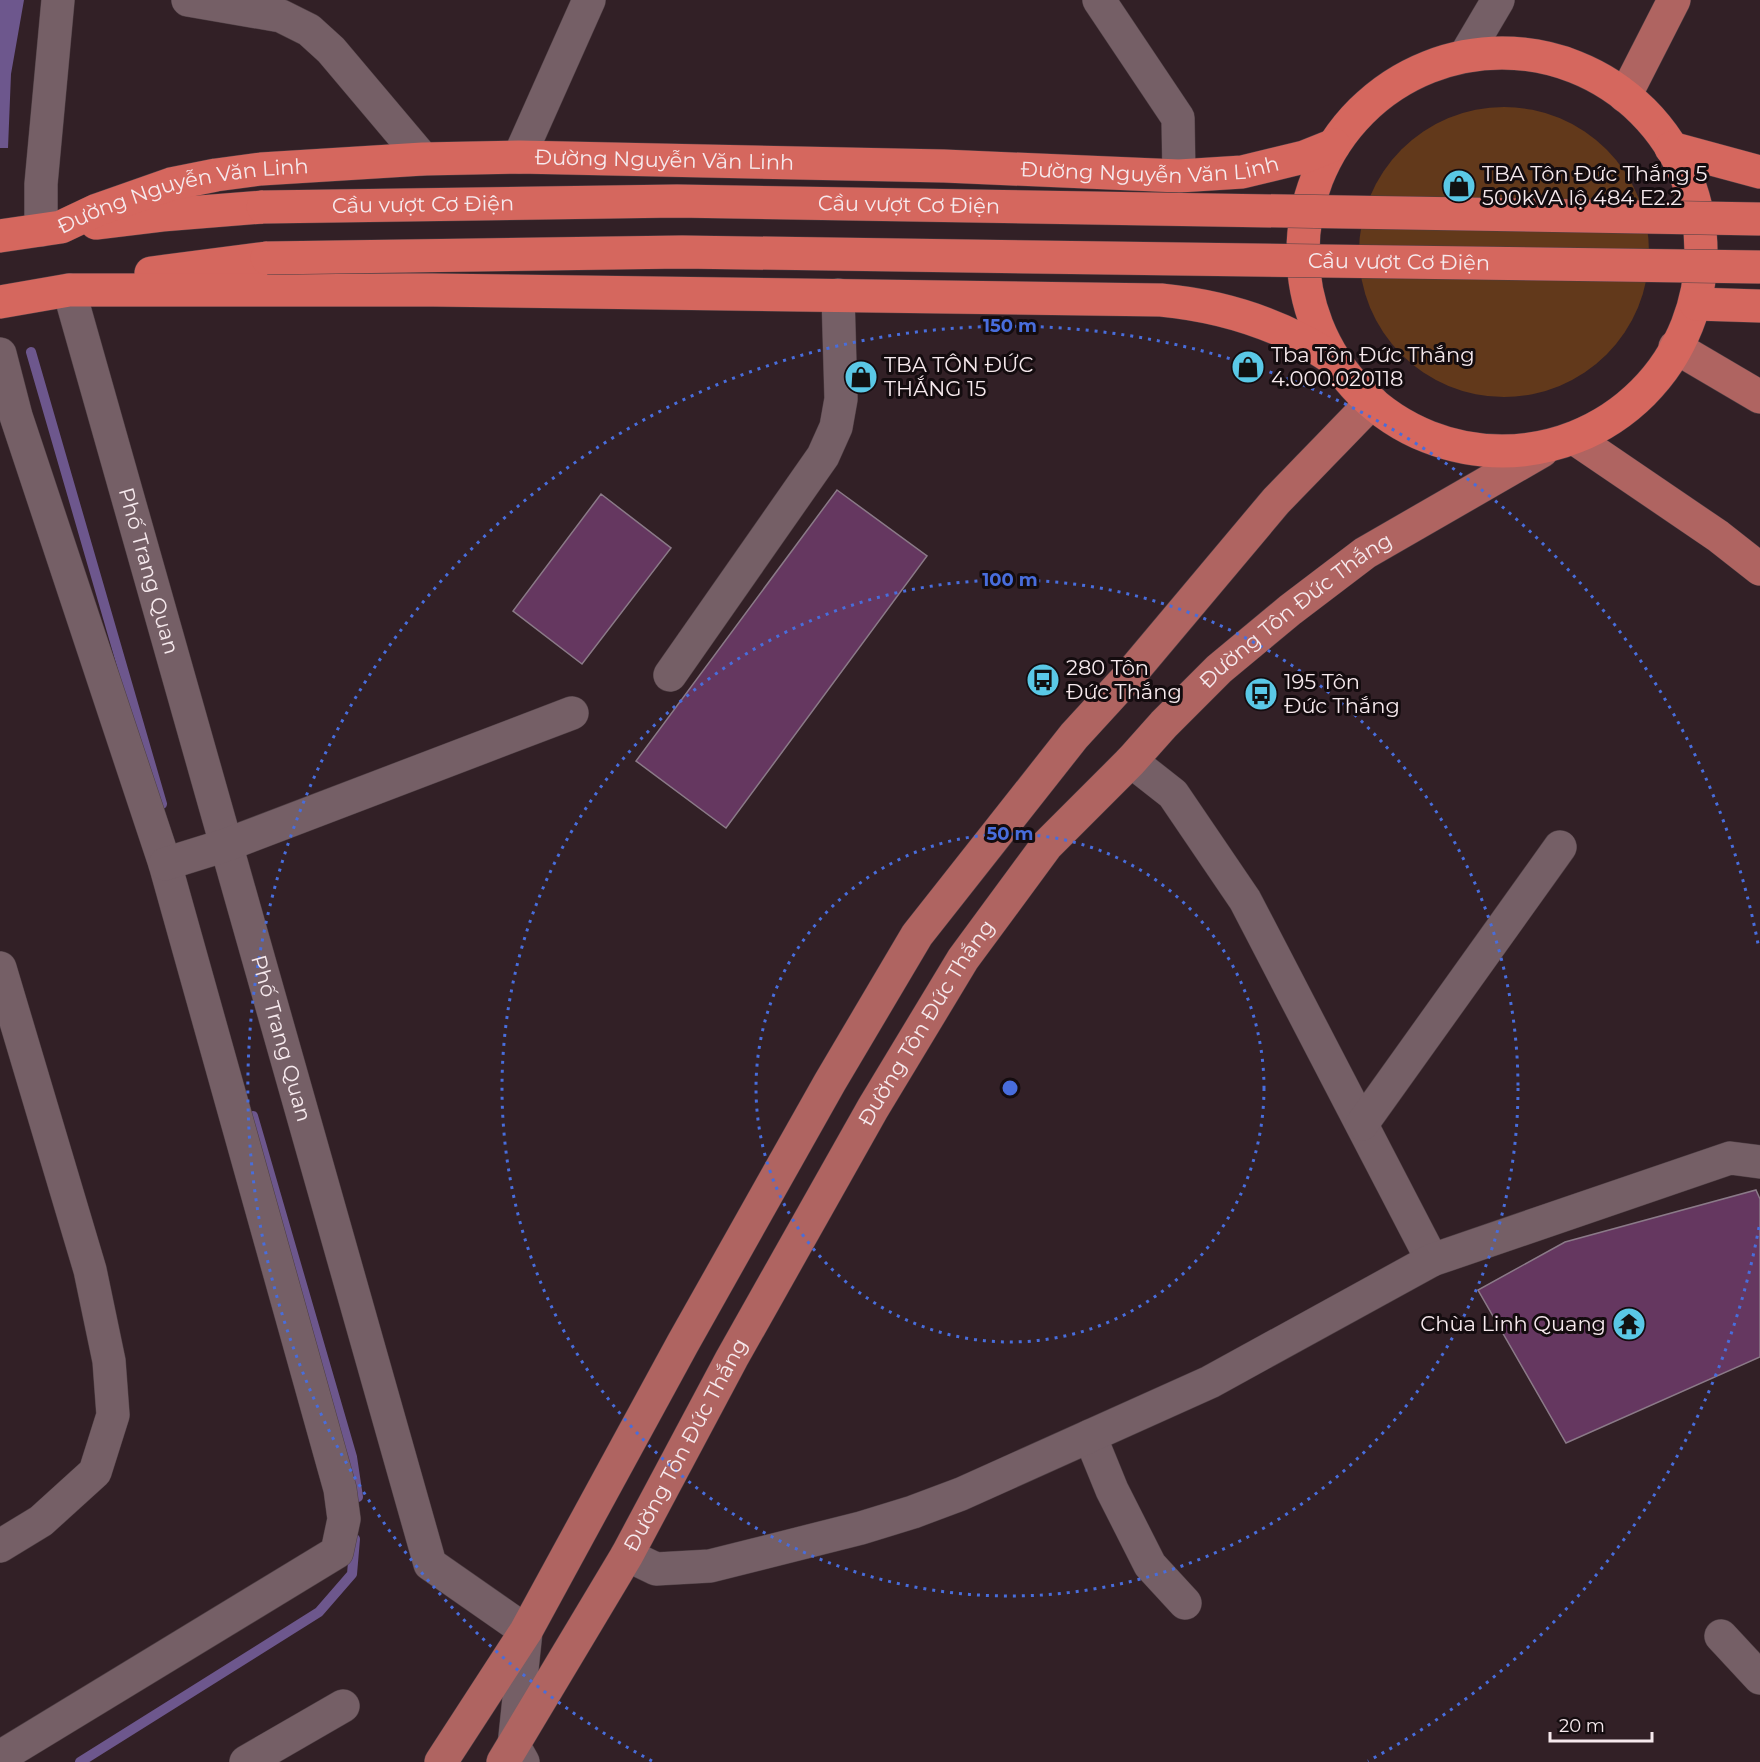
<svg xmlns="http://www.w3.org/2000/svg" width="1760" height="1762" font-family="Montserrat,sans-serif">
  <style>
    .green { fill: #62391b }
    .water { fill: #6d578d }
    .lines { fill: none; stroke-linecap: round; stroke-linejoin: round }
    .stream { stroke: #6d578d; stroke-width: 10 }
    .building { fill: #653760; stroke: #8b7a88; stroke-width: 1.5 }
    .minor-casing { stroke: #4e3f44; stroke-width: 34 }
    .major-casing { stroke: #4e3f44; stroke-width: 34 }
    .highway-casing { stroke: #4e3f44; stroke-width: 34 }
    .minor { stroke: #755f66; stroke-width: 33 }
    .major { stroke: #af6461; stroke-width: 33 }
    .highway { stroke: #d5675e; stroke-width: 33 }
    .highway-bridge-casing { stroke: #4e3f44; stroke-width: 34; stroke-linecap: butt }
    .highway-bridge { stroke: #d5675e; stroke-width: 33 }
    .ring { fill: none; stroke: #486ddc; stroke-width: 3; stroke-dasharray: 3 6 }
    .labels { text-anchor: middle; stroke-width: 6; stroke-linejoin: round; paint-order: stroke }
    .street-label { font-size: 21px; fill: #f6e9ed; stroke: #140c0f }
    .poi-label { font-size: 21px; fill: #f6e9ed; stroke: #140c0f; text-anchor: start }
    .centre { fill: #486ddc; stroke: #140c0f; stroke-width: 3 }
    .ring-label { font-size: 18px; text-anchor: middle; font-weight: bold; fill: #486ddc; stroke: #140c0f; stroke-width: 6; stroke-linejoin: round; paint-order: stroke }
  </style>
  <rect width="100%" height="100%" fill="#322026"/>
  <path class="green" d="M1359 252a145 145 0 1 1 290 0a145 145 0 1 1-290 0Z"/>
  <path class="water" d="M0 0H24L11 74 8 148H0Z"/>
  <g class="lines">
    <path class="stream" d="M31 352 162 804
      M253 1116 352 1457 358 1497
      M80 1762 319 1612 352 1574 355 1539"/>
  </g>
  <path class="building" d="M837 490 927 556 726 828 636 761Z
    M601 494 671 548 582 664 513 611Z
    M1756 1190 1760 1199V1357L1566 1443 1478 1290 1565 1242Z"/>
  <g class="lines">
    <g class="minor-casing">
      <g id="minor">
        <path d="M188 0 281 16 309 30 331 50 423 159"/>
        <path d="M1099 0 1178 118 1179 176"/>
        <path d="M1465 56 1498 0"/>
        <path d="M519 157 589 0"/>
        <path d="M41 230V184L58 0"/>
        <path id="s1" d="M69 290 430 1564 526 1631 514 1746 523 1762"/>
        <path d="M0 354 16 416 165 864 340 1489 344 1519 337 1552 0 1757"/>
        <path d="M670 675 823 456 836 427 841 399 838 295"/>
        <path d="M1131 761 1173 794 1245 900 1432 1260"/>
        <path d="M165 864 226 845 572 713"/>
        <path d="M0 968 90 1270 109 1361 113 1415 95 1472 41 1521 0 1546"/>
        <path d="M1362 1124 1560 847"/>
        <path d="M1090 1436 1112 1490 1150 1565 1185 1603"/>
        <path d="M627 1555 656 1569 710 1566 861 1528 913 1512 961 1494 1210 1382 1432 1260 1730 1158 1760 1162"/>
        <path d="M1721 1636 1760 1678"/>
        <path d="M246 1762 343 1706"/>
      </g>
    </g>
    <g class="major-casing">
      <g id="major">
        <path d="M1625 96 1674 0"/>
        <path d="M1675 347 1760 397"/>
        <path d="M1574 438 1718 536 1760 569"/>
        <path d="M441 1762 526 1631 683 1343 830 1082 917 935 1074 736 1129 676 1276 501 1372 402"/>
        <path id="s2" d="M503 1762 627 1555 732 1358 873 1108 963 959 1047 845 1131 761 1164 724 1219 669 1290 610 1365 553 1542 451"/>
      </g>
    </g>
    <g class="highway-casing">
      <g id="highway">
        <circle cx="1502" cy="252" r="199"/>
        <path d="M1671 148 1760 172"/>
        <path d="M96 223 162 215 263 207"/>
        <path id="s3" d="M0 236 61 227 97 210 171 184 216 175 261 169 423 159 519 157 944 166 1179 176 1242 172 1304 157 1334 145"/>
        <path d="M151 273 267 258"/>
        <path d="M0 302 69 290H433L1161 300C1223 306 1279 323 1332 358"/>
        <path d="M1696 304 1760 306"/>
      </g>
    </g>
    <use href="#minor" class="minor"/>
    <use href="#major" class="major"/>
    <use href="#highway" class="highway"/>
    <g class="highway-bridge-casing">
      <g id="highway-bridge">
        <path id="s4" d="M263 207 677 201 1760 219"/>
        <path id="s5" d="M267 258 682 252 1760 267"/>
      </g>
    </g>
    <use href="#highway-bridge" class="highway-bridge"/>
  </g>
  <g class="ring">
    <circle cx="1010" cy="1088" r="254"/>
    <circle cx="1010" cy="1088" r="508"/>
    <path d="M1759 1227A762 762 0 0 1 1368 1761M652 1761A762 762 0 1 1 1759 949"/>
  </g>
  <defs>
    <g id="shop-disc" transform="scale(1.725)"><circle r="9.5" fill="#5ac8e6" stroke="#140c0f"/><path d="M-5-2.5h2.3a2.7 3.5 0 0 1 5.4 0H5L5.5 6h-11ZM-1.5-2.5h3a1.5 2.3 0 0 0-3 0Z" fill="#111"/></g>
    <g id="bus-disc" transform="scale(1.725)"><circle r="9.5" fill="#5ac8e6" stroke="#140c0f"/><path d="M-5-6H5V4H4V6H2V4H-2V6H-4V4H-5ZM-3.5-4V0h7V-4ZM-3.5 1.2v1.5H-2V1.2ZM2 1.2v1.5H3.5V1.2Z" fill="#111"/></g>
    <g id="temple-disc" transform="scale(1.725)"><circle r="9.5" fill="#5ac8e6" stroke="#140c0f"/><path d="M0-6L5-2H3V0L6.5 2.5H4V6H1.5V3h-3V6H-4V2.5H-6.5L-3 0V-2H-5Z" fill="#111"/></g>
  </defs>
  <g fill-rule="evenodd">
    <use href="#shop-disc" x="1459" y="186"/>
    <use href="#shop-disc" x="1248" y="367"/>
    <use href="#shop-disc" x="861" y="377"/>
    <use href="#bus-disc" x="1043" y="680"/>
    <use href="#bus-disc" x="1261" y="694"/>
    <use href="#temple-disc" x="1629" y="1324"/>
  </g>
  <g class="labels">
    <g class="street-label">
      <text dy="7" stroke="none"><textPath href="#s3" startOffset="675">Đường Nguyễn Văn Linh</textPath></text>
      <text dy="7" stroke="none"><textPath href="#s3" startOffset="1161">Đường Nguyễn Văn Linh</textPath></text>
      <text dy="7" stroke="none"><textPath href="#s3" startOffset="189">Đường Nguyễn Văn Linh</textPath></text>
      <text dy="7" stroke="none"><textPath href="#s4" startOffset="160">Cầu vượt Cơ Điện</textPath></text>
      <text dy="7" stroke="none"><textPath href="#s4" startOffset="646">Cầu vượt Cơ Điện</textPath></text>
      <text dy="7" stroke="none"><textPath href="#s5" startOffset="1132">Cầu vượt Cơ Điện</textPath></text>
      <text dy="7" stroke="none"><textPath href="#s1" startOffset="292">Phố Trang Quan</textPath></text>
      <text dy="7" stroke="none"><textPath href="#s2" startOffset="1410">Đường Tôn Đức Thắng</textPath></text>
      <text dy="7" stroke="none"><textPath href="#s2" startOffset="852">Đường Tôn Đức Thắng</textPath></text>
      <text dy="7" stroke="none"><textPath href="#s1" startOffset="778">Phố Trang Quan</textPath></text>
      <text dy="7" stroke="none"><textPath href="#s2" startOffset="366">Đường Tôn Đức Thắng</textPath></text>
    </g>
    <g class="poi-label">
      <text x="1482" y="181">TBA Tôn Đức Thắng 5<tspan x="1482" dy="24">500kVA lộ 484 E2.2</tspan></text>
      <text x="1271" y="362">Tba Tôn Đức Thắng<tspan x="1271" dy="24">4.000.020118</tspan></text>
      <text x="884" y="372">TBA TÔN ĐỨC<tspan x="884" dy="24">THẮNG 15</tspan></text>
      <text x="1066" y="675">280 Tôn<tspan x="1066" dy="24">Đức Thắng</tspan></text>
      <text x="1284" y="689">195 Tôn<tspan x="1284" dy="24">Đức Thắng</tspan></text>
      <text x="1606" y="1331" text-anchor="end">Chùa Linh Quang</text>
    </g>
  </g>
  <circle cx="1010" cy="1088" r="9" class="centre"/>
  <g class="ring-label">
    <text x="1010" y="332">150 m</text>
    <text x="1010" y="586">100 m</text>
    <text x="1010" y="840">50 m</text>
  </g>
  <path d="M1550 1732v9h102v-9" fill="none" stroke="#f6e9ed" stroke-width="3"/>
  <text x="1559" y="1732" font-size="18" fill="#f6e9ed" stroke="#140c0f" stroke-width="4.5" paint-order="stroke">20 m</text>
</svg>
